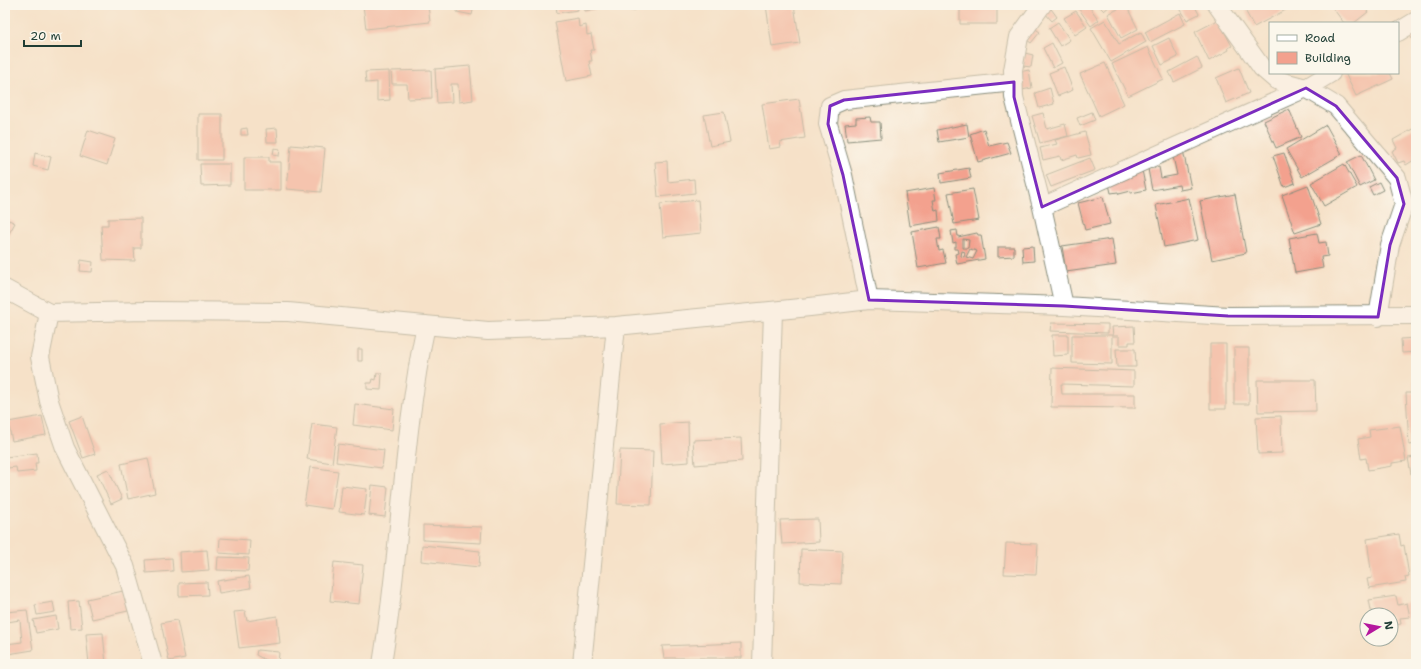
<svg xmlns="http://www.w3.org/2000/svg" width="1421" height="669" font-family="'Shantell Sans',sans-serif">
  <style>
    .building { fill: #f3a18e; fill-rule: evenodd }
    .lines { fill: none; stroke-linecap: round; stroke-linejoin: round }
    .minor-casing { stroke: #8a8f7e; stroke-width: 20 }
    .minor { stroke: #fff; stroke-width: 18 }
    .marked { fill: none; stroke: #7b2cbf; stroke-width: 3; stroke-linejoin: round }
  </style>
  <rect width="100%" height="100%" fill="#fbf7ec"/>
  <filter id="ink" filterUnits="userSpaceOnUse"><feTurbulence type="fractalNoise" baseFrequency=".025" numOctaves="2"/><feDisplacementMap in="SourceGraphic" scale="8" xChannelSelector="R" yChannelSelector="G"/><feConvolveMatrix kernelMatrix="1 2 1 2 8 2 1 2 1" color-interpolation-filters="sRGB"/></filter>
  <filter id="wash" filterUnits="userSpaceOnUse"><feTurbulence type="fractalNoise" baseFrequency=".012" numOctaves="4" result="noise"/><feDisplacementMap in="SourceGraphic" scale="16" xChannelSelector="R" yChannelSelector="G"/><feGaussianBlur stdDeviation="0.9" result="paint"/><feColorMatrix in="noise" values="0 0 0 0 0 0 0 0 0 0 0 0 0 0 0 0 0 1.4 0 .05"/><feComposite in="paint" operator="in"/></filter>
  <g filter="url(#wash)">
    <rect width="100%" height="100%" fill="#f6e1c8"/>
    <g id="blocks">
      <path class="building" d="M363 5H428L430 22 366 29Z
        M458 5H474L472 15 457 12Z
        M556 5H577L578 10 557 13Z
        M584 5H611V6L585 11Z
        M629 5H653L631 11Z
        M766 5H794L800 43 772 47Z
        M960 5H997V24H960Z
        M1076 5H1088L1099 20 1091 26Z
        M1098 5H1111L1104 11Z
        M1126 5 1138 29 1121 38 1108 14Z
        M1178 5H1194L1199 14 1187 20Z
        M1260 5H1295L1254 27 1246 12Z
        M1334 5H1362L1368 12 1354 23H1344L1332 7Z
        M1049 6 1057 17 1052 21 1043 11Z
        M1076 11 1087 27 1075 35 1064 18Z
        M1180 13 1185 24 1150 42 1145 32Z
        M578 18 579 27 586 25 587 35 591 34 594 50H590L592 61H589L592 76 566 81 555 22Z
        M1105 20 1119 44 1141 32 1146 42 1111 62 1091 28Z
        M1218 20 1232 46 1228 48 1229 50 1209 61 1195 32Z
        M1058 22 1070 40 1060 46 1049 28Z
        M1031 26 1040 32 1031 43 1023 37Z
        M1416 32V47L1410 35Z
        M1169 38 1178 57 1162 65 1153 46Z
        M1052 43 1062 63 1053 68 1043 48Z
        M1148 47 1163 79 1128 96 1112 64Z
        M1025 53 1033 55 1031 67 1023 66Z
        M1197 57 1202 68 1174 82 1169 72Z
        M1105 63 1124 104 1099 116 1080 74Z
        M470 66 473 100 459 102 458 84H451L452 102 437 103 435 69Z
        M1064 67 1073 90 1058 96 1049 73Z
        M1239 68 1249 93 1226 103 1216 78Z
        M431 70 432 98 408 99 407 84H392L391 71Z
        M1029 70 1032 88 1022 90 1019 72Z
        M389 71 390 100 377 101V82L366 83 365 72Z
        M1345 73H1390L1393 79 1356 96Z
        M1050 88 1054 104 1039 108 1035 93Z
        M799 99 805 138 780 142 781 147 769 149 762 104Z
        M1289 109 1301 137 1276 148 1264 121Z
        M724 112 730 142 710 146 704 115Z
        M1092 112 1095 120 1080 126 1077 118Z
        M1043 113 1047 129 1065 124 1068 136 1040 143 1032 116Z
        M198 114H222V160H198Z
        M870 117 871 122H880L881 138 847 141 845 124 856 123V118Z
        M967 124 969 137 939 142 937 130Z
        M1326 125 1342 154 1302 177 1286 149Z
        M1416 127V163L1414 160 1406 165 1404 161 1398 163 1392 151 1397 148 1393 140Z
        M247 128 248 135H241V129Z
        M277 128 278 142H267L266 129Z
        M984 129 989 146 1007 142 1011 153 978 162 970 134Z
        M88 130 115 139 107 165 80 156Z
        M1085 132 1091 155 1078 158 1077 155 1061 160 1060 156 1043 160 1040 148 1057 144 1055 140Z
        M291 145 325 148 321 192 287 189Z
        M274 148 280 149 279 156 273 155Z
        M1183 150 1191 188 1180 190 1179 185 1152 190 1148 169 1159 167 1161 178 1177 175 1172 152Z
        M35 153 51 157 48 170 33 166Z
        M1284 153 1295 183 1284 187 1273 156Z
        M1361 155 1374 180 1360 187 1347 162Z
        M244 157H269V162H281V190H244Z
        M1090 158 1095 170 1051 187 1046 175Z
        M667 161 668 182 694 179 695 193 658 197 655 162Z
        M200 164H230V185L201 186Z
        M1344 164 1357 187 1324 206 1311 183Z
        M969 168 971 178 941 183 940 173Z
        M1142 170 1146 190 1131 193V191L1119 194 1118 192 1111 193 1109 184Z
        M1379 182 1383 190 1373 195 1369 187Z
        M1308 185 1321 224 1295 233 1282 195Z
        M934 188 936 200H933L935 211 938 210 939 221 910 226 905 193Z
        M973 189 979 220 954 224 948 193Z
        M1235 194 1246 253 1212 260 1200 201Z
        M1103 197 1110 224 1085 230 1078 203Z
        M1189 198 1198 240 1164 247 1156 205Z
        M698 200 701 233 663 237 660 204Z
        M141 218V248H134L135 261 103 260 101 225H108V219Z
        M9 220 15 223 7 237 5 236V228Z
        M939 227 941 239H937L939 251 943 250 946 263 918 268 912 232Z
        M957 230 958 237 977 233 978 235H981L985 259 957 264 955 254 959 253 958 249H954V247H956V242L953 243 951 231ZM963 239 969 240 968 248H963ZM970 249 977 251 973 259 966 257ZM962 251 965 252 964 257 961 256Z
        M1317 233 1319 243 1326 242 1328 256 1321 257 1323 268 1295 273 1289 238Z
        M1112 239 1116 265 1066 272 1062 246Z
        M1033 246 1034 261 1023 262 1022 247Z
        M998 247H1014V256L998 257Z
        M81 260 93 262 92 272 80 271Z
        M1051 323 1108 324V333L1050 331Z
        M1134 326 1135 342H1129V345H1119V336H1113L1112 327Z
        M1052 335H1068V355L1053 356Z
        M1072 335H1112V364L1072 363Z
        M1415 338 1416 352 1402 353 1401 339Z
        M1210 344H1226V409H1210Z
        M1234 348H1249V404H1234Z
        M358 349H362V361H358Z
        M1116 349H1135L1136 367H1117Z
        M1052 368 1134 371V386L1061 384 1062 394H1135V408L1051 407Z
        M1413 371H1416V444L1409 445 1406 393H1414Z
        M377 373H382L381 390 367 389V383H372L373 379 376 380Z
        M1257 380H1315L1316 411 1258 412Z
        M355 404 394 409 392 430 353 425Z
        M42 416 46 435 12 441 8 422Z
        M82 416 95 454 83 458 69 421Z
        M1281 416 1282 453 1258 454 1256 417Z
        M688 422 689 462 662 464 660 424Z
        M312 424 337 427 332 463 307 459Z
        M1400 426 1406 461 1392 463V466L1368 470 1366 458 1361 459 1358 439 1370 437 1369 430Z
        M741 438 742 461 695 465 693 440Z
        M338 444 384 450 382 468 336 462Z
        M620 450 653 451 651 505 617 504Z
        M37 453 38 463H35L36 471 17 473 16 467 8 468 6 457Z
        M1416 457V473L1411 474 1408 458Z
        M148 458 155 493 128 499 121 464Z
        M310 467 338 471 332 509 304 505Z
        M108 469 122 499 111 504 97 474Z
        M372 485 388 487 385 517 369 515Z
        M342 486 367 489 364 515 339 512Z
        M818 519 819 542 782 544 780 520Z
        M423 525 482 527 481 543 423 540Z
        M1399 534 1401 546 1404 545 1409 576 1405 577 1406 582 1369 588 1367 579 1372 578 1367 539Z
        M220 538 250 540 249 555 219 553Z
        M1006 543 1038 544 1036 575 1004 574Z
        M422 545 480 551 479 567 421 561Z
        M801 549 843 551 841 584 800 582Z
        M207 550 209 570 181 572 180 552Z
        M218 557 249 558 248 571 217 570Z
        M172 558 173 571 146 573 145 560Z
        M334 562 363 565 359 604 330 601Z
        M249 576 251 588 219 593 217 581Z
        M207 582 208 595 179 596V583Z
        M123 591 128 611 92 619 87 599Z
        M1396 596 1398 605 1407 603 1410 617 1400 618 1401 624 1391 626V615H1372L1369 600Z
        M79 601 82 628 70 629 68 602Z
        M53 602 55 612 37 615 35 605Z
        M27 610 33 650 8 654 6 644 22 642 20 620 7 622 6 612Z
        M245 611 247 621 277 616 280 643 239 648 234 612Z
        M56 616 58 629 36 633 33 620Z
        M177 620 185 658 169 661 161 623Z
        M103 633 106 664H89L86 634Z
        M741 643V658H664L662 646Z
        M257 650 279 652 278 664H267V661L256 655Z
        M669 662H701V664H669Z"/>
    </g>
  </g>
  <g filter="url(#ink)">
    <use href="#blocks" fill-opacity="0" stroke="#8a8f7e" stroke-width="1"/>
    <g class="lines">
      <g class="minor-casing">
        <path id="minor" d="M1042 5 1019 37 1013 70 1014 97 1042 207 1064 306
          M1217 5 1262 68 1276 80 1306 88 1336 106 1397 178 1404 204 1390 245 1378 317
          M1398 32 1416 21
          M1042 207 1306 88 1331 73
          M5 289 49 313 147 311 288 312 488 331 616 326 810 307 869 300 1064 306 1228 316 1416 315
          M869 300 843 175 828 124 830 106 844 100 1014 82
          M49 313 40 357 49 401 65 448 125 566 153 664
          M382 664C401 552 402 436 426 325
          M582 664 616 326
          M762 664 773 311"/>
      </g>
      <use href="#minor" class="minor"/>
    </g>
  </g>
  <path d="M0 0H1421V669H0ZM1014 82V97L1042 207 1306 88 1336 106 1397 178 1404 204 1390 245 1378 317 1228 316 1064 306 869 300 843 175 828 124 830 106 844 100Z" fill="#f6e1c8" fill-opacity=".55" fill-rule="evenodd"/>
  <path class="marked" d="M1014 82V97L1042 207 1306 88 1336 106 1397 178 1404 204 1390 245 1378 317 1228 316 1064 306 869 300 843 175 828 124 830 106 844 100Z"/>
  <rect width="1421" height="669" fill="none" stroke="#fbf7ec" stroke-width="20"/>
  <rect x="1269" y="22" width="130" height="52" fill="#fbf7ec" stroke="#a3ada2"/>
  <rect x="1277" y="35" width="20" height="6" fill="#ffffff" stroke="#a3ada2"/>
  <text x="1305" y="42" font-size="12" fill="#1f3d34">Road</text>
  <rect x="1277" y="52" width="20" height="12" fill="#f3a18e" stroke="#a3ada2"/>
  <text x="1305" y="62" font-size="12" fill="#1f3d34">Building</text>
  <g transform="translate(1379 627) rotate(80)"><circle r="19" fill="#fbf7ec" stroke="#a3ada2"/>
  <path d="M0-3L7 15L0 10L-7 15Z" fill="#b5179e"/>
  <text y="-6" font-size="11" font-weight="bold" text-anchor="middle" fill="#1f3d34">N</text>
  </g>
  <path d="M24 40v6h57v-6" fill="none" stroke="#1f3d34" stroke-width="2"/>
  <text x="30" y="40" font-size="12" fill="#1f3d34" stroke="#fbf7ec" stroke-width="3" paint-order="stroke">20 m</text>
</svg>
